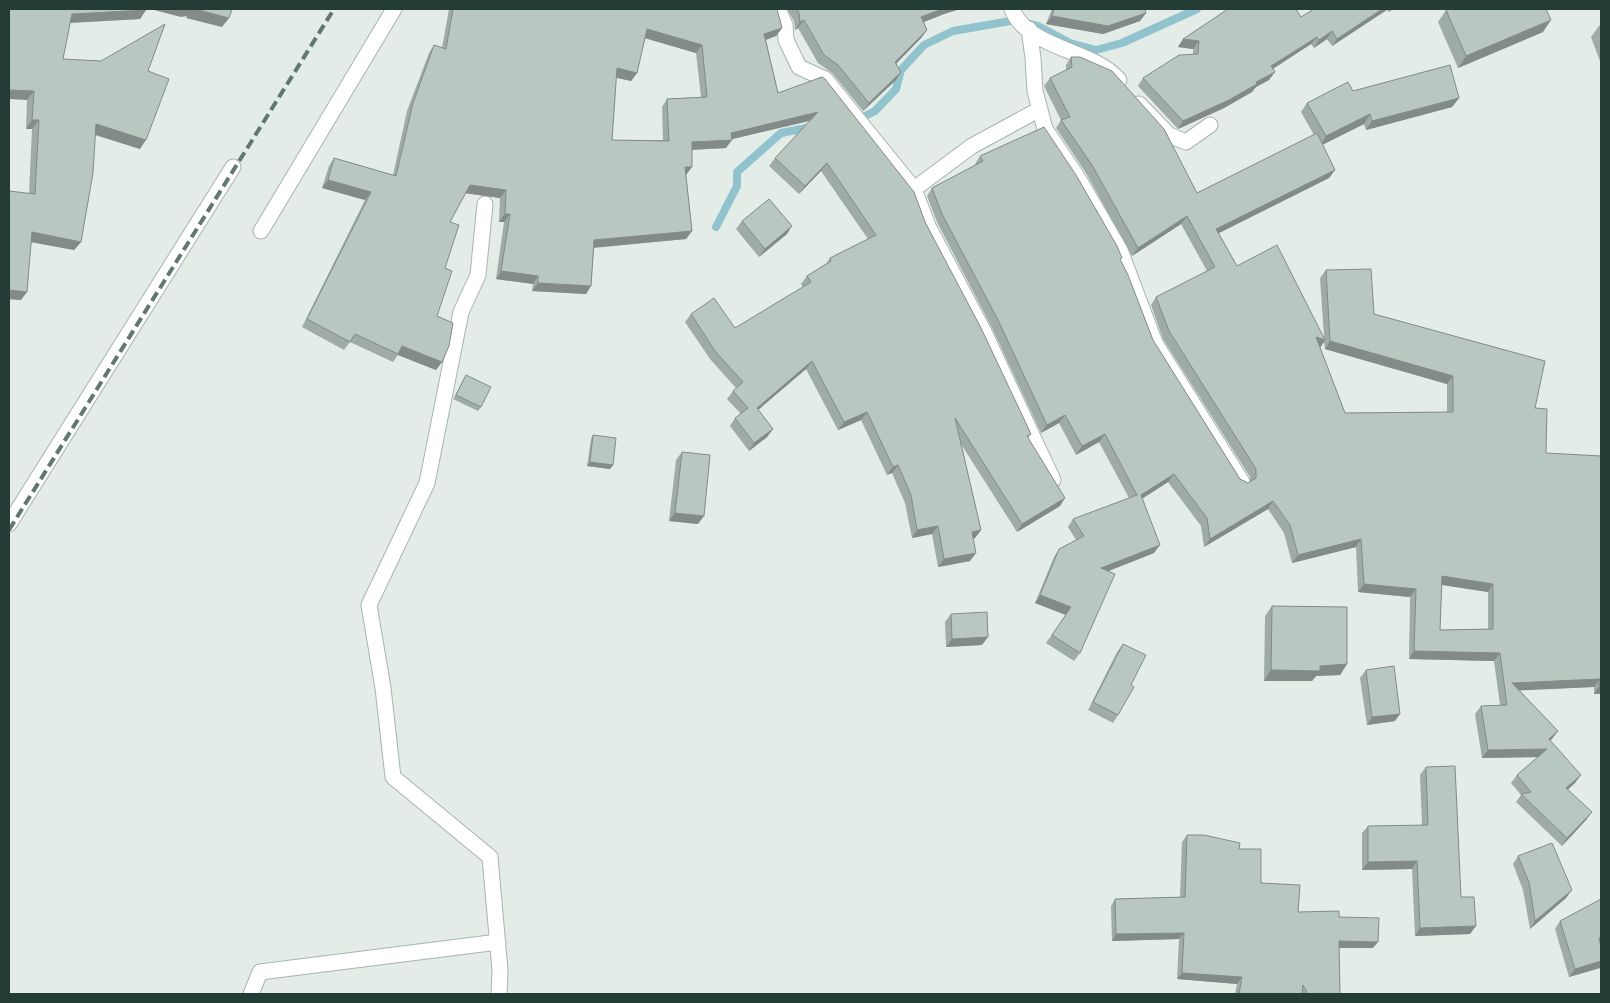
<svg xmlns="http://www.w3.org/2000/svg" width="1610" height="1003" font-family="'Noto Sans',sans-serif">
  <style>
    .lines { fill: none; stroke-linecap: round; stroke-linejoin: round }
    .stream { stroke: #90c3cd; stroke-width: 8 }
    .minor-casing { stroke: #a7b4af; stroke-width: 17 }
    .minor { stroke: #fff; stroke-width: 15 }
    .rail { stroke: #5f7871; stroke-width: 4; stroke-dasharray: 10 5; stroke-linecap: butt }
    .wall { fill: #9faba6; fill-rule: evenodd }
    .shaded-wall { fill: #828b87 }
    .building { fill: #b9c7c1; stroke: #828b87; fill-rule: evenodd }
  </style>
  <rect width="100%" height="100%" fill="#e4ece8"/>
  <g class="lines">
    <path class="stream" d="M857 120 875 111 896 89 901 70 924 45 953 31 1016 20 1038 26 1070 43 1096 50 1122 43 1197 9
      M716 227 737 186V172L781 133 812 127"/>
    <g class="minor-casing">
      <path id="minor" d="M778 9 785 25 786 40 799 67 825 79 914 189
        M1012 9C1027 49 1093 49 1119 80
        M1029 29 1033 58 1035 91 1045 129 1078 178 1120 250 1155 343 1242 482
        M1139 104 1169 135 1186 142 1210 125
        M1040 109 972 146 914 189 928 226 984 332 1053 480
        M485 204 478 275 461 312 427 483 369 605 383 688 393 777 490 857 500 970 499 994
        M261 231 394 9
        M9 524 233 167
        M251 994 260 972 498 942"/>
    </g>
    <use href="#minor" class="minor"/>
    <path class="rail" d="M9 530 334 9"/>
  </g>
  <path class="wall" d="M9 9 146 10 140 19 70 23 63 59 148 71 140 149 95 135 81 242 74 250 31 242 21 300 9 299V191L29 194 32 129H26L27 100Z
    M449 9H777L782 28 776 36 766 40 778 93 925 222 1031 434 1028 438 1060 506 1017 532 961 444 981 530 975 538 973 539 970 561 938 567 932 534 912 538 905 503 892 473 887 475 861 420 838 430 806 369 758 410 773 429 767 437 749 451 730 426 735 418 741 414 727 399 733 391 736 388 710 359 685 322 691 314 735 328 803 287 801 284 807 276 826 264 830 258 868 239 821 171 799 194 769 166 775 158 810 121 731 139 726 148 692 150 686 175 692 231 686 239 594 248 591 286 586 294 532 291 533 284 496 279 504 222H499L500 198 465 193 450 222 445 268 437 316 442 362 436 370 398 355 393 362 350 342 344 350 302 327 365 200 322 188 329 166 334 158 393 175 407 111 429 53 434 45 442 48ZM645 38 696 53 701 97 667 99 662 107 663 140H612L616 78 631 81 637 73Z
    M787 9H960L944 14 924 22 927 30 921 38 896 64V80L863 111 832 73 818 63 798 28 795 30 794 21Z
    M1052 9H1145L1146 13 1140 21 1103 34 1046 24Z
    M1314 9H1394L1389 12 1387 10 1332 46 1327 39 1314 48 1311 44 1273 69 1269 80 1256 87 1252 92 1224 108 1178 129 1138 86 1143 78 1193 54V49L1178 47 1183 39 1301 17Z
    M1446 10 1543 32 1458 68 1438 22Z
    M1601 25V64L1591 37 1599 26Z
    M1071 57 1197 193 1314 135 1301 112 1307 103 1353 91 1459 98 1452 107 1366 130 1364 124 1322 145 1335 170 1329 178 1219 233 1237 266 1324 337 1320 278 1326 270 1374 314 1535 408 1546 453 1601 456V694H1594V687L1519 690 1558 731 1550 741 1575 783 1568 789 1586 820 1562 846 1516 802 1521 795 1511 783 1517 775 1538 757 1482 758 1475 714 1481 706 1500 705 1494 661 1409 659 1410 597 1358 592 1356 547 1292 563 1284 533 1268 509 1204 547 1201 526 1168 482 1142 499 1154 553 1108 571 1080 653 1074 661 1046 643 1066 615 1035 603 1054 557 1059 549 1076 540 1068 527 1073 519 1129 498 1099 442 1076 455 1059 423 1041 433 992 328 937 222 927 196 932 188 975 165V164L980 156 1120 260 1153 340 1240 479 1248 483 1250 482V477L1163 339 1151 305 1156 297 1207 271 1181 224 1132 256 1086 173 1056 128 1061 120 1044 86 1050 78 1066 70V65ZM1324 342 1325 349 1447 384V412L1345 413 1320 348ZM1442 585 1488 592V629L1440 630Z
    M742 221 787 234 759 257 736 229Z
    M466 375 481 407 478 411 453 399Z
    M593 435 613 465 610 469 587 466 591 439Z
    M682 452 698 524 669 521 676 460Z
    M1272 606 1347 664 1340 675 1316 676 1312 681H1264L1265 616Z
    M951 614 982 645 946 647 945 622Z
    M1123 644 1131 685 1118 715 1113 723 1088 710 1117 652Z
    M1366 670 1395 721 1367 725 1360 678Z
    M1426 767 1461 897 1470 934 1415 936 1412 869 1362 870V833L1368 826 1422 825 1420 775Z
    M1187 835 1239 849 1261 883 1298 912 1339 917 1373 948H1339L1340 994H1235L1237 984 1177 979 1179 939 1112 941 1111 906 1115 899 1180 897 1182 842Z
    M1518 856 1566 898 1530 929 1523 890 1513 864Z
    M1601 899V942L1600 943V968L1569 977 1555 929 1560 921Z"/>
  <path class="shaded-wall" d="M155 9H195L229 18 222 27 186 18 187 16 181 17 154 10Z
    M942 9H960L944 14 916 25 921 17Z
    M1382 9H1388L1332 46 1337 39Z
    M146 10 140 19 65 23 72 14Z
    M1146 13 1140 21 1103 34 1046 24 1052 16Z
    M804 20 798 28 795 30 800 22Z
    M1551 20 1543 32 1458 68 1466 56Z
    M782 28 776 36 759 42 764 34Z
    M647 29 702 45 696 53 641 37Z
    M927 30 921 38 889 71 895 62Z
    M1332 31 1327 39 1314 48 1319 40Z
    M1317 37 1311 44 1266 73 1271 66Z
    M1183 39 1199 41 1193 49 1178 47Z
    M617 68 637 73 631 81 611 76Z
    M901 72 896 80 863 111 869 103Z
    M1275 72 1269 80 1256 87 1252 92 1224 108 1178 129 1183 121 1256 82Z
    M9 90 34 91 27 100 9 99Z
    M1459 98 1452 107 1366 130 1372 121Z
    M818 112 812 120 729 140H732L726 148 686 150 692 142Z
    M1370 114 1364 124 1320 146 1326 136Z
    M32 120H39L32 129H26Z
    M96 124 146 140 140 149 90 133Z
    M827 163 821 171 799 194 805 186Z
    M685 167H692L686 175Z
    M1335 170 1329 178 1211 237 1216 229Z
    M328 180 371 192 365 200 322 188Z
    M470 185 506 190 500 198 464 193Z
    M505 214H510L504 222H499Z
    M1187 216 1181 224 1132 256 1138 248Z
    M792 226 787 234 759 257 765 249Z
    M692 231 686 239 588 248 594 240Z
    M32 232 81 242 74 250 25 241Z
    M501 271 538 276 533 284 496 279Z
    M538 283 591 286 586 294 532 291Z
    M9 290 27 292 21 300 9 299Z
    M1316 337 1325 340 1320 348Z
    M1330 341 1453 376 1447 384 1325 349Z
    M402 346 442 362 436 370 398 355Z
    M812 361 806 369 751 416 757 408Z
    M867 412 861 420 838 430 844 422Z
    M1065 415 1059 423 1041 433 1047 425Z
    M773 429 767 437 749 451 754 443Z
    M1105 434 1099 442 1076 455 1082 446Z
    M590 462 613 465 610 469 587 466Z
    M898 465 892 473 887 475 893 467Z
    M1174 474 1168 482 1135 503 1141 495Z
    M1065 498 1060 506 1017 532 1022 524Z
    M1273 501 1268 509 1204 547 1210 539Z
    M675 513 704 516 698 524 669 521Z
    M938 526 932 534 912 538 917 530Z
    M981 530 975 538 967 540 972 532Z
    M1361 539 1356 547 1292 563 1298 555Z
    M1160 545 1154 553 1096 576 1101 568Z
    M976 553 970 561 938 567 944 559Z
    M1442 576 1493 584 1488 592 1436 584Z
    M1364 584 1416 589 1410 597 1358 592Z
    M1040 595 1071 607 1066 615 1035 603Z
    M988 637 982 645 946 647 952 639Z
    M1414 651 1500 653 1494 661 1409 659Z
    M1347 664 1340 675 1316 676 1312 681H1264L1271 670Z
    M1600 679 1594 687 1507 691 1512 683Z
    M1599 686H1601V694H1594Z
    M1400 714 1395 721 1367 725 1372 717Z
    M1558 731 1552 739 1543 747 1549 739Z
    M1547 749 1542 757 1482 758 1488 750Z
    M1581 775 1575 783 1561 796 1566 788Z
    M1592 812 1586 820 1562 846 1567 838Z
    M1417 861 1412 869 1362 870 1368 862Z
    M1572 890 1566 898 1530 929 1535 921Z
    M1476 926 1470 934 1415 936 1420 928Z
    M1184 933 1179 939 1112 941 1116 934Z
    M1339 941 1378 942 1373 948H1334Z
    M1601 961V965L1600 968 1569 977 1575 969Z
    M1182 973 1242 977 1237 984 1177 979Z"/>
  <path class="building" d="M9 9H146V10L72 14 63 59 101 61 165 24 148 71 169 79 146 140 96 124 93 173 81 242 32 232 27 292 9 290V191L35 194 39 120H32L34 91 9 90Z
    M195 9H232L229 18Z
    M453 9H777L782 28 764 34 778 93 822 77 825 79 914 192 925 222 981 328 1031 434 1027 436 1065 498 1022 524 955 418 981 530 972 532 976 553 944 559 938 526 917 530 911 495 898 465 893 467 867 412 844 422 812 361 757 408 773 429 754 443 735 418 748 408 733 391 743 382 715 351 691 314 714 298 735 328 811 282 807 276 831 261 830 258 876 235 827 163 805 186 775 158 818 112 731 133 732 140 692 142V167H685L692 231 594 240 591 286 538 283V276L501 271 510 214H505L506 190 470 185 450 222 459 225 445 268 452 271 437 316 453 323 449 346 442 362 402 346 398 354 355 334 350 342 307 319 371 192 328 180 334 158 396 176 413 103 434 45 446 49ZM647 29 702 45 707 97 667 99 669 141 612 140 617 68 637 73Z
    M797 9H942L921 17 927 30 895 62 901 72 869 103 838 65 824 55 804 20 800 22 799 13Z
    M1054 9H1145L1146 13 1108 26 1052 16Z
    M1228 9H1296L1301 17 1314 9H1382L1337 39 1332 31 1319 40 1317 37 1271 66 1275 72 1256 82 1257 84 1229 100 1183 121 1143 78 1179 55 1198 54 1199 41 1183 39Z
    M1450 9H1546L1551 20 1466 56 1446 10Z
    M1071 57H1080L1112 71 1164 129 1197 193 1317 133 1335 170 1216 229 1237 266 1277 245 1325 340 1316 337 1345 413 1453 412V376L1330 341 1326 270 1371 269 1374 314 1545 361 1535 408 1547 409 1546 453 1601 456V686H1599L1600 679 1512 683 1558 731 1549 739 1581 775 1566 788 1592 812 1567 838 1521 794 1531 792 1517 775 1547 749 1488 750 1481 706 1507 705 1500 653 1414 651 1416 589 1364 584 1361 539 1298 555 1290 525 1273 501 1210 539 1207 518 1174 474 1141 495 1160 545 1101 568 1115 574 1080 653 1052 635 1071 607 1040 595 1059 549 1084 536 1073 519 1137 495 1105 434 1082 446 1065 415 1047 425 998 320 942 214 932 188 983 161 980 156 1044 127 1076 175 1117 246 1122 258 1120 259 1128 275 1153 340 1240 479 1248 483 1256 478V469L1169 331 1156 297 1215 267 1187 216 1138 248 1092 165 1061 120 1070 117 1050 78 1072 67ZM1442 576 1493 584V629L1440 630Z
    M1450 65 1459 98 1372 121 1370 114 1326 136 1307 103 1348 82 1353 91Z
    M769 199 792 226 765 249 742 221Z
    M466 375 491 387 481 407 456 395Z
    M593 435 616 438 613 465 590 462Z
    M682 452 710 455 704 516 675 513Z
    M1272 606 1347 607V664L1320 666V671L1271 670Z
    M987 612 988 637 952 639 951 614Z
    M1123 644 1146 655 1131 685 1134 687 1118 715 1093 702Z
    M1394 666 1400 714 1372 717 1366 670Z
    M1455 766 1461 897H1474L1476 926 1420 928 1417 861 1368 862V826L1428 825 1426 767Z
    M1187 835H1204L1240 843 1239 849H1261V883L1300 885 1298 912 1339 911V917L1379 918 1378 942 1339 941 1340 994H1308L1303 985 1302 994H1239L1242 977 1182 973 1184 933 1116 934 1115 899 1185 897Z
    M1552 843 1572 890 1535 921 1529 882 1518 856Z
    M1601 899V937L1599 938 1601 947V961L1575 969 1560 921Z"/>
  <rect width="1610" height="1003" fill="none" stroke="#243c36" stroke-width="20"/>
</svg>
